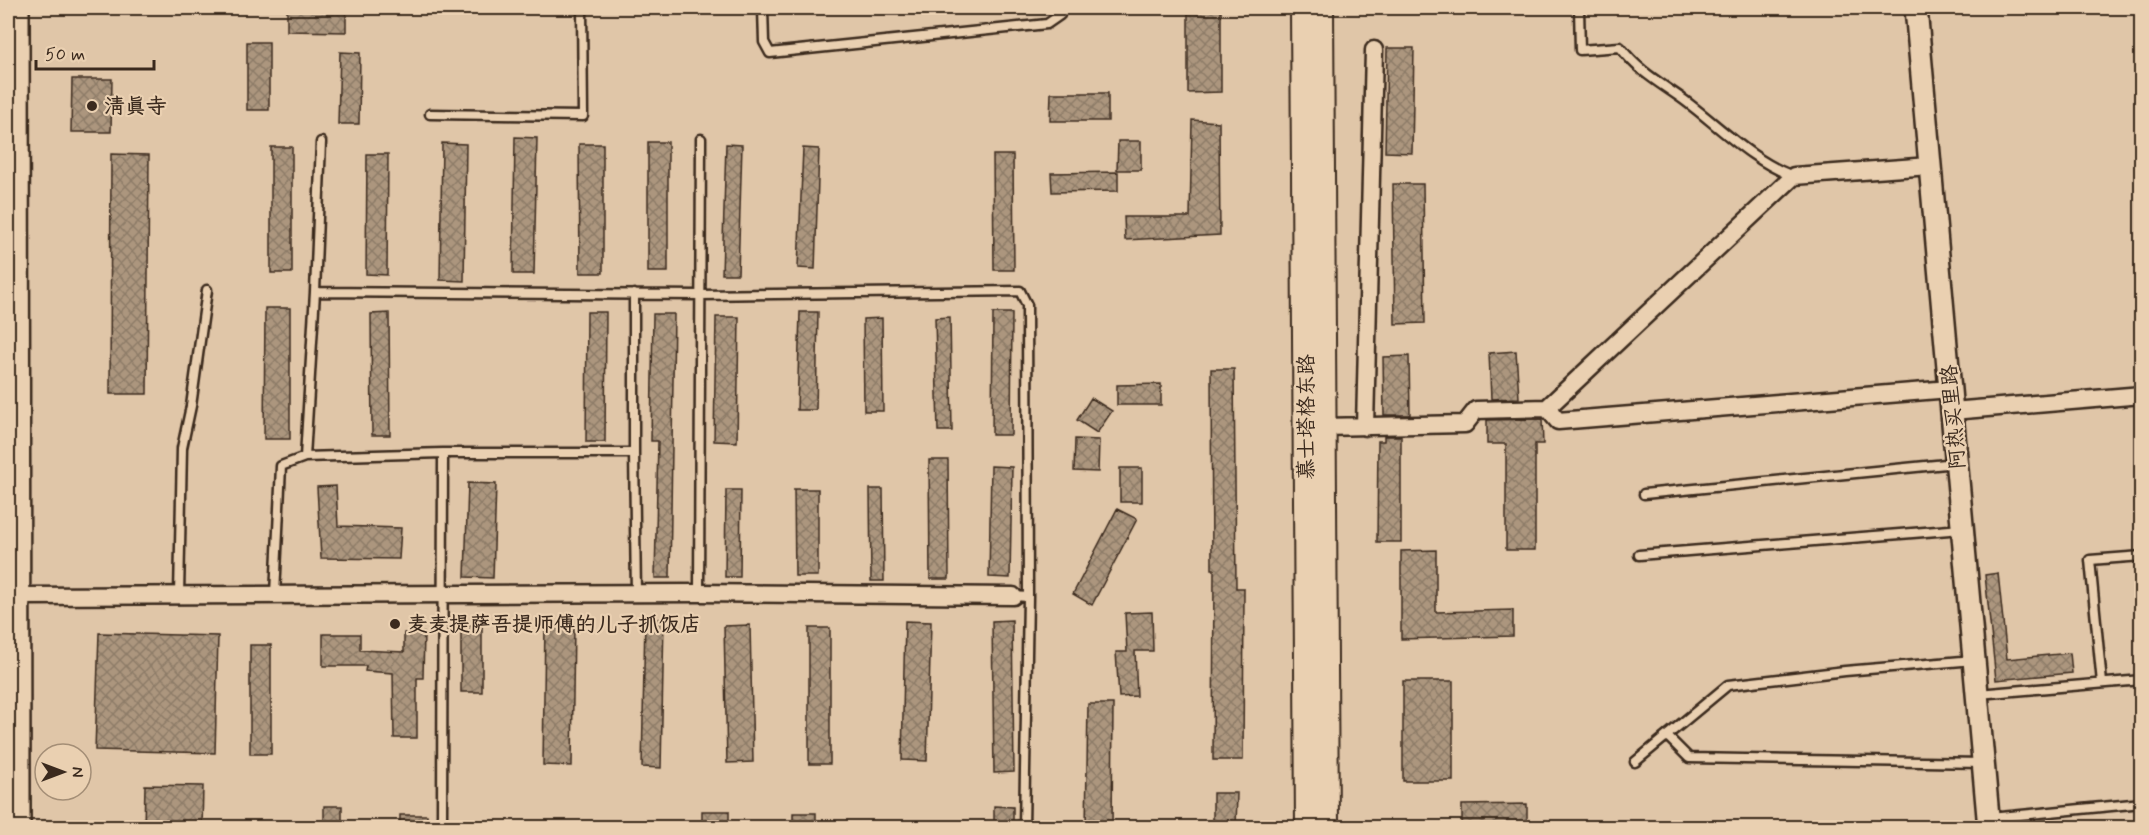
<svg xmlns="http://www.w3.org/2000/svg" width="2149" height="835" font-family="Mynerve,'LXGW WenKai TC',sans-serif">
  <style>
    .building { fill: url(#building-cross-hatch); stroke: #3b2a1e; stroke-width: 1.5 }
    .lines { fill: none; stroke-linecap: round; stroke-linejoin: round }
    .service-casing { stroke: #3b2a1e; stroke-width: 13 }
    .minor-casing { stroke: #3b2a1e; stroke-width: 21 }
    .tertiary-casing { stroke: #3b2a1e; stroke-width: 26 }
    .secondary-casing { stroke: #3b2a1e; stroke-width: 28 }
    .service { stroke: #ead0b1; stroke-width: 8 }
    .minor { stroke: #ead0b1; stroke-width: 16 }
    .tertiary { stroke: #ead0b1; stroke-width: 21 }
    .secondary { stroke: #ead0b1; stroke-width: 24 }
    .poi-dot { fill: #3b2a1e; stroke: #ead0b1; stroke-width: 2 }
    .labels { text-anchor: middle; stroke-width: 4.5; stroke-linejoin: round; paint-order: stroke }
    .poi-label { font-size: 21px; font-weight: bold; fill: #3b2a1e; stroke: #ead0b1; text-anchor: start }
    .street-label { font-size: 21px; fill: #3b2a1e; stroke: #ead0b1 }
  </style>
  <defs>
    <pattern id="building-cross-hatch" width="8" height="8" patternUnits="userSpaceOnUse" patternTransform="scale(1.5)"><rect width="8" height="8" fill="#ac967e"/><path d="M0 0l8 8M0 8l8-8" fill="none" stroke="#8d7b67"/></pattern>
  </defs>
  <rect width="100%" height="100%" fill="#e0c6a8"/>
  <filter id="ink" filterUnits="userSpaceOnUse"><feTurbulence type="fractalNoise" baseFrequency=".0167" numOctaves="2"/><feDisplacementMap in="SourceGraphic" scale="12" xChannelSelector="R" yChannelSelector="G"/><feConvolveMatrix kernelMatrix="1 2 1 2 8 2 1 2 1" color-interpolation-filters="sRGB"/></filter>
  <g filter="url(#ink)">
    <path class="building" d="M1188 8H1221V92L1188 93Z
      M287 9 346 11V32L287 31Z
      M247 42H269V110H247Z
      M1387 48H1414L1412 153 1385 152Z
      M340 52 360 53 359 124H338Z
      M72 79H112L111 132H71Z
      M1051 93H1108V121H1050Z
      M1192 120 1219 122 1220 235 1125 240 1124 217H1190Z
      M515 137 537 138 534 274H513Z
      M1118 141H1141V170H1117Z
      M648 142H668V272H648Z
      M442 143 466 144 464 281 440 280Z
      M579 144H603V273H580Z
      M726 144 742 145 738 274H722Z
      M271 147H292V273H271Z
      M803 148 819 149 815 269 798 268Z
      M111 154 149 155 147 394H110Z
      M367 154H388L387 275 366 274Z
      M993 155H1013L1014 270H994Z
      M1118 172V191L1052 192 1051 173Z
      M1393 184H1423L1425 323 1395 324Z
      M265 308H290V439H264Z
      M587 312H606L605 442H586Z
      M800 312H818L816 410H797Z
      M389 313 390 435H372L371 314Z
      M993 313H1012L1011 435H992Z
      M653 314H674L670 578H655L658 441H651Z
      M716 317H739L737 442 714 441Z
      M950 317 952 431H938L935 318Z
      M882 318 883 411H864L863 319Z
      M1516 351 1519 398 1491 399 1489 353Z
      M1409 356 1410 415H1384L1383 357Z
      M1211 369H1234L1236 588H1244L1243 760H1213L1214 569H1212Z
      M1161 384V405H1117V385Z
      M1091 398 1112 411 1097 433 1077 420Z
      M1542 419 1543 444H1535V550H1506V444H1487V420Z
      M1384 436H1401V542H1377L1378 441H1384Z
      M1075 439 1099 440 1098 472 1074 471Z
      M929 460H948L949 579H930Z
      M991 466 1012 467 1010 578 989 577Z
      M1120 468H1142V502H1120Z
      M468 483 496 484 493 578 465 577Z
      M336 486 338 526 401 528 399 559 321 558 317 487Z
      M794 489H818V576H795Z
      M870 489H883L884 581H871Z
      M726 490H741L740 577H725Z
      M1117 509 1137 519 1092 605 1073 594Z
      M1436 550V612L1513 610V636L1401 639V551Z
      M1998 573 2007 659 2070 653 2072 673 1996 680 1985 575Z
      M1152 612 1153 651H1135L1137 696 1119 697 1116 652H1127L1125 613Z
      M645 619H664L661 768 642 767Z
      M1012 620 1014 772 994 773 992 621Z
      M905 621 931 622 927 761 902 760Z
      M545 624 574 625 572 766 543 765Z
      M461 625H482V692H461Z
      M750 625 753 762 727 763 724 626Z
      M809 628H830V764H809Z
      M99 633 218 636 215 753 95 750Z
      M404 633H424L423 678H417V738H394L393 673 365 671 366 666H323V634H360V650L404 652Z
      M250 645H271V754H250Z
      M1403 681H1453V781H1403Z
      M1088 704H1113L1112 828H1086Z
      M145 785 203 786 202 828H144Z
      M1213 793H1237L1236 828H1213Z
      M1527 804V828H1462V805Z
      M324 806H342V828H324Z
      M994 806 1013 807V828H994Z
      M702 811H729V828H702Z
      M793 813H816V828H793Z
      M400 815H427V828H400Z"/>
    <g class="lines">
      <g class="service-casing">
        <path id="service" d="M763 8 764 42 770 53 1047 24 1060 15V8
          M1579 8 1580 50 1620 47C1639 72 1659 82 1684 100 1718 125 1753 162 1793 176
          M430 114 583 116 582 8
          M315 292 701 295 1020 291 1027 305 1028 597 1013 596
          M634 294V453
          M443 453H634L636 593
          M305 457 443 453 442 828
          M1644 494 1956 463
          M1639 555 1962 529
          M699 593 701 139
          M179 595 182 448 191 406 207 290
          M275 595 281 466 305 457 315 292 321 142
          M2102 683 2090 560 2142 556
          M1978 694 2142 680
          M1667 736 1689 758 1983 763
          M1635 762 1728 685 1845 671 1974 660
          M1990 818 2142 803
          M1024 828 1028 597"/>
      </g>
      <g class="minor-casing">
        <path id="minor" d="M1547 408 1794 176 1930 166
          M1952 411 2142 395
          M1323 427 1465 424 1476 410 1547 408 1558 421 1950 389
          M1365 427 1374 50
          M19 596 699 593 1013 596"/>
      </g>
      <g class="tertiary-casing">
        <path id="tertiary" d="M18 8 19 828
          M1916 8 1989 828"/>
      </g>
      <g class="secondary-casing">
        <path id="secondary" d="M1303 8 1308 828
          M1321 8 1326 828"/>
      </g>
      <use href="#service" class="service"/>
      <use href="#minor" class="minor"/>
      <use href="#tertiary" class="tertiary"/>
      <use href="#secondary" class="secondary"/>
    </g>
  </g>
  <g class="poi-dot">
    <circle cx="92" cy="106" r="6"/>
    <circle cx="395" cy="624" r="6"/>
  </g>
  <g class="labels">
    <g class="poi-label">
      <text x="104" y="113">清真寺</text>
      <text x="407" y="631">麦麦提萨吾提师傅的儿子抓饭店</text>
    </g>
    <g class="street-label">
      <text transform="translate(1306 417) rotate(-90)" y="7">慕士塔格东路</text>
      <text transform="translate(1953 417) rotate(-95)" y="7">阿热买里路</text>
    </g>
  </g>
  <rect width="2149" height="835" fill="none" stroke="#ead0b1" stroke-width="30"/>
  <rect x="15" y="15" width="2119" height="805" fill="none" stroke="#3b2a1e" stroke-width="2" filter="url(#ink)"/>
  <g transform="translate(63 772) rotate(90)"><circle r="28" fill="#ead0b1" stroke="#a48e76" stroke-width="1.5"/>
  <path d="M0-4.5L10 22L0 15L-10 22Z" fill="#3b2a1e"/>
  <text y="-9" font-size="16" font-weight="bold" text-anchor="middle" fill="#3b2a1e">N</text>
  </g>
  <path d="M36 60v9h118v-9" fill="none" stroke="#3b2a1e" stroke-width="3"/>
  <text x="45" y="60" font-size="18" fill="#3b2a1e" stroke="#ead0b1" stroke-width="4.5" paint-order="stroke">50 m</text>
</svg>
